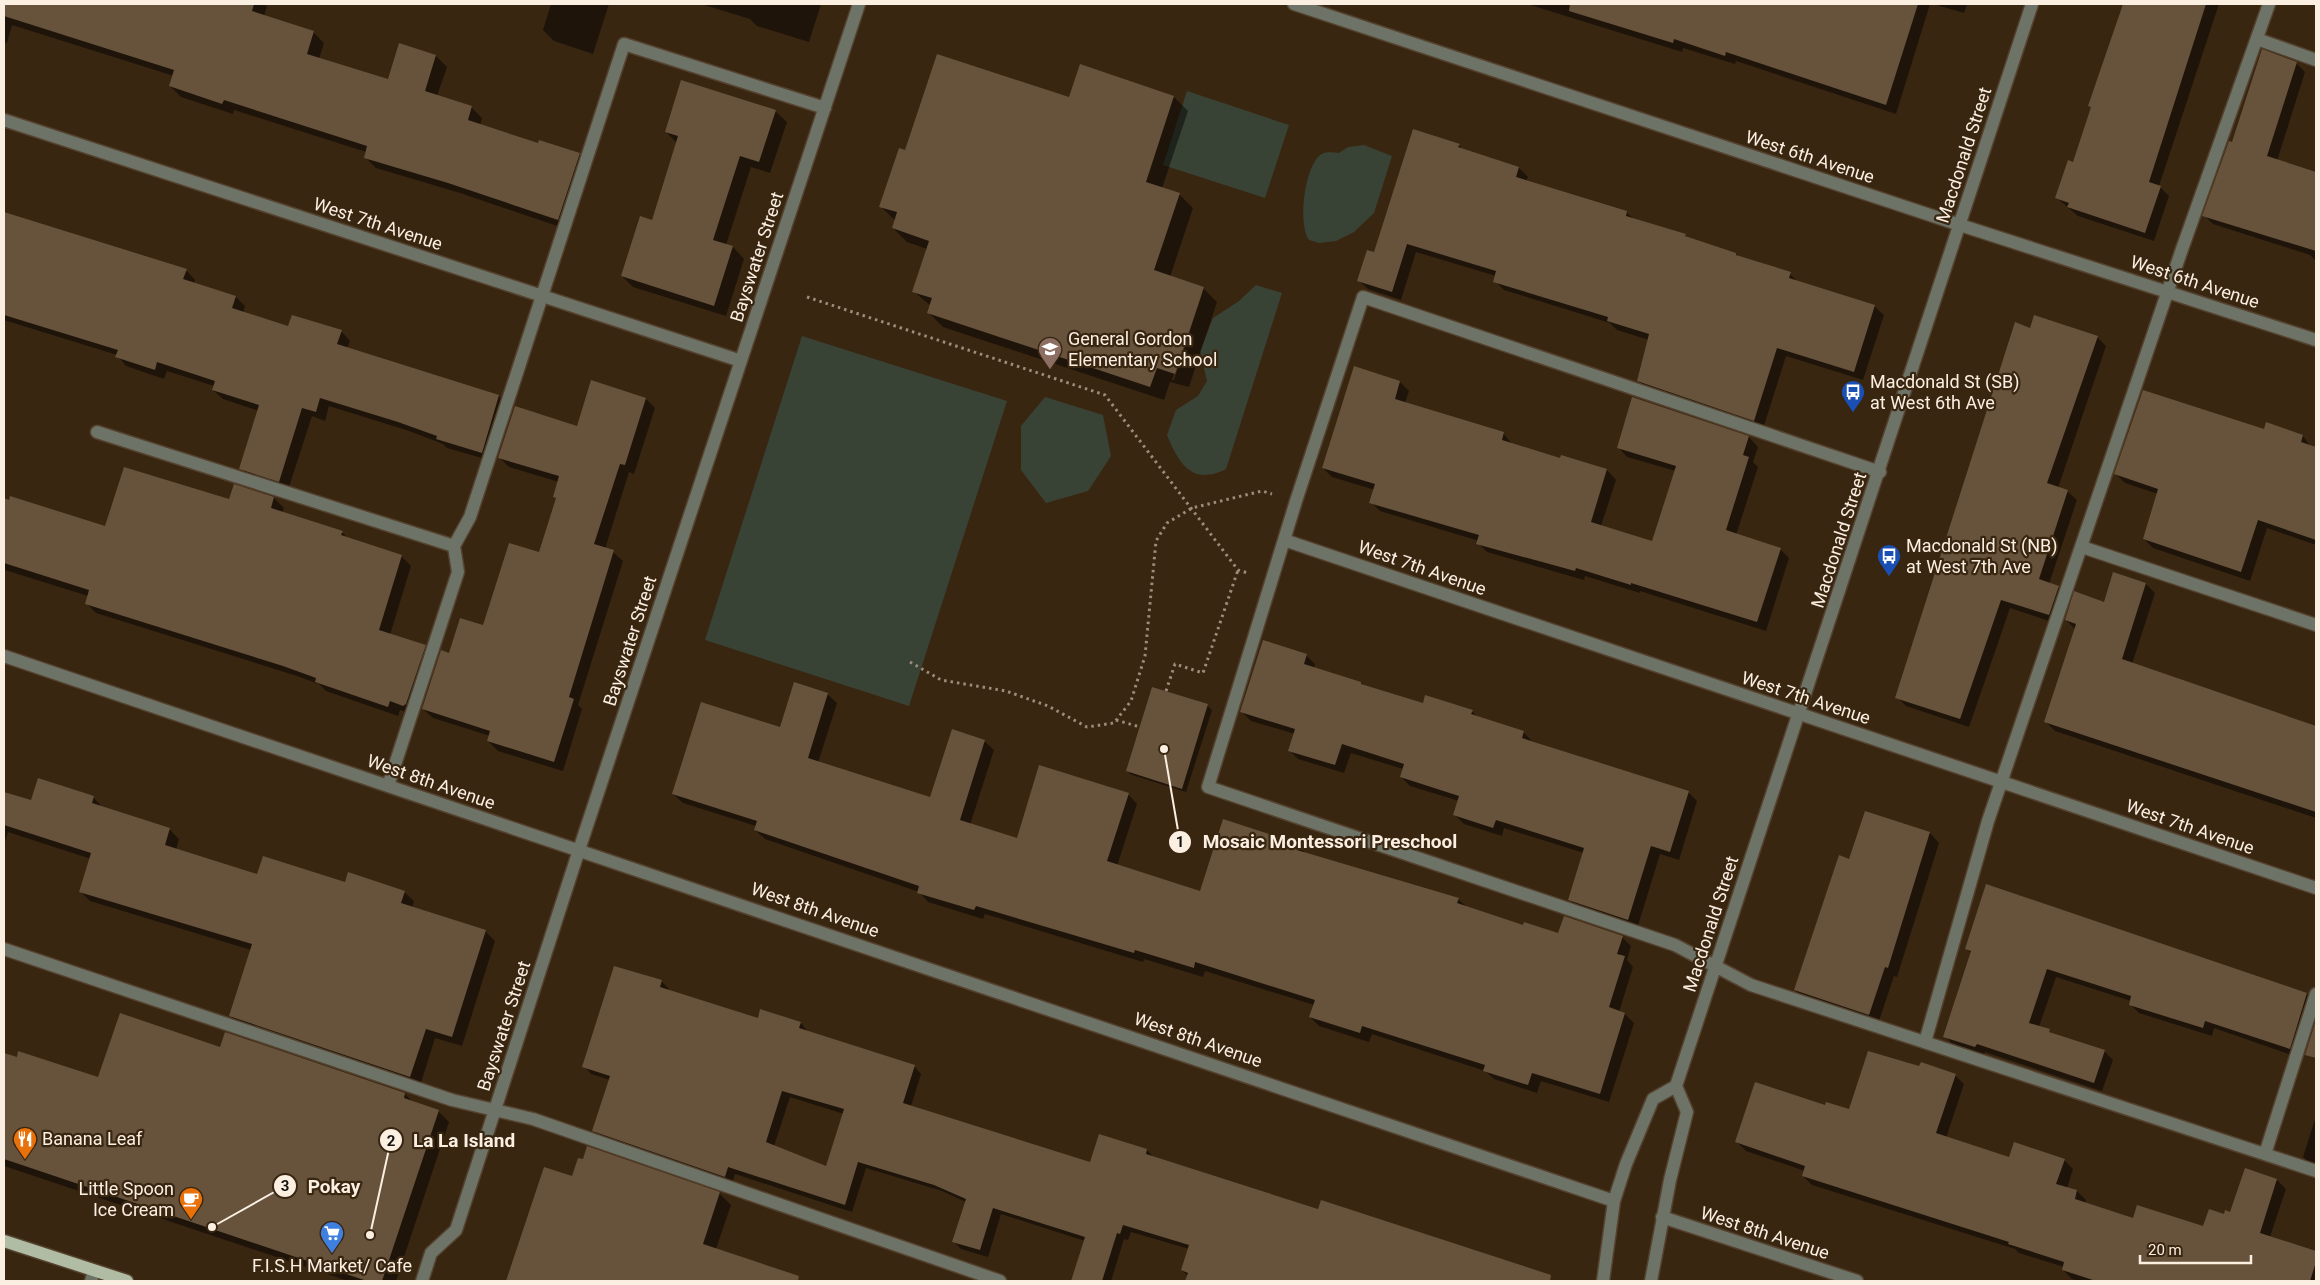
<svg xmlns="http://www.w3.org/2000/svg" width="2320" height="1285" font-family="Roboto,sans-serif">
  <style>
    .green { fill: #394335 }
    .shadow { fill: #0007; fill-rule: evenodd }
    .building { fill: #67533c; fill-rule: evenodd }
    .lines { fill: none; stroke-linecap: round; stroke-linejoin: round }
    .minor-casing { stroke: #54422e; stroke-width: 15 }
    .major-casing { stroke: #54422e; stroke-width: 15 }
    .path { stroke: #9b8c7b; stroke-width: 3; stroke-dasharray: 2.5 4; stroke-linecap: butt }
    .minor { stroke: #6e7367; stroke-width: 12 }
    .major { stroke: #b0bca3; stroke-width: 12 }
    .labels { text-anchor: middle; stroke-width: 4.5; stroke-linejoin: round; paint-order: stroke }
    .street-label { font-size: 18px; fill: #fbefe2; stroke: #392611 }
    .poi-label { font-size: 18px; fill: #fbefe2; stroke: #392611; text-anchor: start }
    .leader { fill: none; stroke: #fbefe2; stroke-width: 2 }
    .callout-dot { fill: #fbefe2; stroke: #392611; stroke-width: 2 }
    .mark-label { font-size: 15px; text-anchor: middle; font-weight: bold; fill: #111 }
    .callout-label { font-size: 19px; text-anchor: middle; font-weight: bold; fill: #fbefe2; stroke: #392611; stroke-width: 4.5; stroke-linejoin: round; paint-order: stroke }
  </style>
  <rect width="100%" height="100%" fill="#392611"/>
  <path class="green" d="M1187 91 1289 125 1265 198 1163 165Z
    M1364 145 1392 156 1374 213 1354 232 1336 241 1319 243 1309 240C1298 224 1304 173 1318 157 1323 151 1331 152 1339 153L1348 147Z
    M1256 285 1282 293 1226 469C1192 486 1179 464 1167 435L1176 410 1198 396 1207 381 1200 351 1213 318 1239 301Z
    M802 336 1007 401 909 706 705 640Z
    M1045 397 1103 415 1111 456 1088 491 1046 503 1021 470V426Z"/>
  <path class="shadow" d="M4 4H264L267 7 264 16 313 32 324 43 319 59 389 80 436 56 447 67 437 96 471 107 482 118 480 126 539 144 579 154 590 165 569 230 460 193 376 168 365 157 366 152 234 110 233 114 181 97 170 86 174 76 12 25 7 43 4 42Z
    M551 4H609L593 54 554 41 543 30Z
    M701 4H821L809 42 757 26 750 19Z
    M1527 4H1930L1896 114 1736 61 1735 64 1683 48 1682 52Z
    M1933 4H1967L1964 13Z
    M2123 4H2219L2159 186 2169 196 2154 241 2078 216 2057 198 2074 163 2092 108 2090 106Z
    M2296 63 2305 72 2277 161 2316 174V261L2310 255 2213 224 2204 215 2233 143Z
    M1081 66 1174 97 1188 111 1162 188 1179 194 1193 208 1170 277 1203 288 1217 302 1189 387 1170 382 1164 400 943 327 929 313 931 306 913 291 927 249 907 242 893 228 896 221 880 206 906 151 1070 99ZM1200 294H1202L1174 380H1172Z
    M775 111 787 122 770 173 751 167 726 245 733 247 744 259 726 316 633 287 622 276 653 222 677 143 666 132Z
    M1459 145 1464 151 1519 168 1528 177 1526 181 1626 212 1634 219 1685 235 1689 239 1736 254 1739 257 1790 274 1798 282 1874 306 1884 315 1863 380 1786 356 1763 429 1648 390 1638 381 1649 340 1617 330 1610 323 1504 290 1495 281 1496 276 1416 252 1401 300 1368 289 1358 280 1375 254Z
    M4 213 186 270 195 280 194 284 236 297 245 306 243 313 289 328 341 331 350 341 347 348 499 396 508 406 492 461 447 448 443 444 409 431 329 406 325 421 312 416 288 490 250 478 241 468 259 411 223 399 213 390 214 386 167 371 164 379 126 366 117 355 4 320Z
    M2031 329 2097 337 2106 346 2058 488 2067 491 2077 500 2049 584 2058 587 2068 596 2058 624 2010 608 1969 727 1906 706 1897 697Z
    M1400 382 1409 391 1405 403 1503 433 1512 444 1560 460 1607 470 1616 480 1601 526 1653 542 1676 471 1627 457 1618 447 1633 398 1749 437 1758 447 1753 462 1758 467 1736 535 1780 549 1789 558 1766 631 1640 591V593L1585 576 1584 580 1487 552 1478 543 1479 541 1380 511 1371 502 1375 490 1332 477 1323 468Z
    M646 399 655 408 634 474 629 472 605 549 613 552 623 561 578 705 582 709 563 771 498 751 488 741 490 736 433 718 423 709 450 655 483 627 540 554 557 499 554 497 559 482 509 467 499 457 578 428Z
    M2264 430 2303 436 2311 447 2316 448V545L2267 528 2250 581 2153 548 2144 539 2158 494 2125 483 2116 474Z
    M274 498 284 508 282 513 342 532 348 539 401 556 411 566 390 635 425 646 435 656 414 715 400 710 398 716 326 691 319 684 294 675 96 613 86 603 88 596 5 570 4 574V499L106 527 230 501Z
    M2114 573 2146 584 2155 593 2132 664 2316 727V818L2055 731 2046 722 2076 630 2066 620 2105 603Z
    M1306 655 1315 664 1314 668 1361 683 1364 687 1424 705 1472 711 1478 718 1523 732 1532 741 1688 792 1697 801 1679 860 1660 854 1637 929 1579 909 1570 900 1584 853 1504 828 1502 836 1464 824 1455 815 1459 801 1410 786 1401 777 1403 769 1351 753 1344 773 1298 759 1289 750 1295 734 1251 721 1242 712Z
    M1153 689 1208 706 1212 710 1186 792 1132 775 1127 771Z
    M827 694 837 703 818 763 931 799 984 741 994 750 970 825 1018 840 1128 794 1137 804 1117 866 1201 892 1298 845 1306 854 1458 899 1467 907 1524 926 1559 934 1622 937 1631 946 1627 960 1633 967 1619 1012 1625 1014 1634 1023 1609 1102 1541 1081 1537 1093 1494 1079 1485 1071 1372 1034 1369 1042 1319 1026 1310 1017 1314 1005 1205 971 1203 977 1144 959 1143 962 985 914 983 919 928 902 919 892 765 839 755 830 756 826 683 803 673 794 781 729Z
    M4 793 31 802 93 797 103 808 170 830 179 839 176 850 258 876 345 884 404 892 414 901 412 908 485 931 495 941 462 1046 435 1038 420 1086 240 1026 231 1016 251 950 90 901 80 891 91 859 8 832 4 845Z
    M1866 813 1930 833 1939 843 1897 977 1894 976 1878 1024 1804 999 1795 990 1850 860Z
    M1987 886 2307 994 2316 1003 2297 1057 2214 1028 2212 1036 2139 1013 2130 1004 2131 1001 2056 977 2039 1027 2053 1034 2104 1051 2113 1060 2102 1091 1985 1052 1984 1055 1953 1045 1945 1036 1972 954 1967 949Z
    M661 981 669 989 668 991 758 1019 801 1023 808 1032 914 1066 921 1074 911 1106 1091 1164 1147 1150 1154 1158 1549 1281H1309L1294 1276 1292 1281H1186L1188 1276 1182 1270 1189 1249 1131 1232 1128 1240 1124 1239 1111 1281H1072L1085 1241 1001 1214 988 1257 961 1249 954 1242 966 1202 942 1191 866 1168 852 1212 735 1174 732 1183 601 1138 594 1131 610 1080 591 1074 584 1066ZM790 1097 844 1114 827 1168 774 1146Z
    M221 1048 405 1094 414 1103 438 1111 449 1122 396 1281H348L4 1166V1054L99 1079Z
    M1920 1068 1955 1075 1964 1084 1946 1138 2009 1159 2064 1160 2073 1169 2067 1188 2077 1191 2086 1200 2085 1204 2134 1220 2204 1228 2231 1213 2277 1180 2286 1189 2270 1237 2316 1252V1281L2102 1279 2080 1281 2072 1279 2063 1270 2064 1267 2019 1253 2015 1249 1812 1185 1803 1176 1805 1171 1746 1151 1737 1142 1826 1107 1849 1111Z
    M2316 1116V1168L2303 1157Z
    M545 1168 573 1178 719 1193 731 1205 716 1249 782 1279V1281H508Z"/>
  <path class="building" d="M4 4H254L252 11 314 31 307 54 388 79 399 43 436 55 425 91 472 106 468 120 538 143 539 140 580 153 558 220 448 183 364 158 367 146 224 100 222 104 169 86 174 70 4 16Z
    M1570 4H1918L1886 105 1726 52 1725 56 1674 39 1673 43 1569 11Z
    M2123 4H2206L2149 182 2161 186 2145 233 2067 207 2069 203 2055 198 2068 160 2073 162 2091 107 2088 106Z
    M2262 49 2297 62 2267 156 2316 172V251L2202 216 2229 141 2232 142Z
    M937 54 1069 97 1080 64 1174 96 1146 182 1180 193 1154 270 1204 287 1175 374 1157 368 1150 387 927 313 932 298 912 292 929 241 892 228 897 212 879 207 899 148 905 150Z
    M681 80 776 110 759 162 740 156 713 240 733 246 714 306 621 276 640 216 652 220 678 136 665 132Z
    M1413 129 1460 144 1458 147 1519 167 1516 177 1627 211 1626 216 1686 234 1685 236 1736 253V255L1791 272 1789 278 1875 305 1854 372 1777 348 1754 421 1637 381 1649 334 1607 321 1608 317 1493 282 1496 271 1407 244 1392 292 1357 281 1367 250 1374 252Z
    M4 212 187 269 183 279 236 296 232 308 288 326 292 315 342 330 337 344 499 395 482 453 436 439 437 436 398 422 320 398 316 412 302 408 279 482 239 469 259 405 212 390 215 381 157 362 155 370 115 357 118 350 4 315Z
    M2034 315 2098 336 2047 483 2068 490 2039 579 2059 586 2049 615 2001 600 1960 719 1895 698 2015 322 2030 328Z
    M1354 366 1400 381 1395 399 1504 432 1502 440 1560 458 1561 455 1607 469 1591 522 1652 541 1676 466 1617 448 1632 397 1749 436 1743 455 1749 457 1726 530 1781 548 1757 622 1631 583V585L1576 568 1575 571 1476 544 1479 535 1369 503 1375 484 1322 468Z
    M591 380 646 398 625 465 620 464 594 544 614 550 569 697 574 699 554 762 487 741 490 731 422 709 441 650 449 653 460 618 483 625 509 543 539 552 556 498 553 497 559 476 498 458 515 406 577 426Z
    M2143 390 2264 429 2266 422 2303 435 2301 442 2316 447V540L2258 520 2241 572 2143 539 2158 489 2114 474Z
    M124 467 229 499 234 484 274 497 271 508 343 531 341 535 402 555 379 630 426 645 406 704 403 706 390 701 388 707 315 682 316 678 283 666 85 604 89 590 4 563V498L9 500 10 496 105 526Z
    M2113 572 2146 583 2122 659 2316 726V812L2044 722 2076 624 2065 620 2074 591 2104 602Z
    M1263 640 1307 654 1304 664 1361 682V684L1423 703 1425 695 1473 710 1471 714 1524 731 1522 738 1689 791 1670 852 1651 846 1628 920 1568 900 1584 848 1496 820 1493 828 1453 815 1459 796 1400 777 1404 764 1342 744 1335 765 1288 751 1295 729 1240 712Z
    M794 682 828 693 808 758 930 797 952 729 985 740 960 820 1017 838 1039 765 1129 793 1107 861 1200 891 1223 819 1299 844 1297 850 1459 898 1457 903 1523 925 1524 922 1558 933 1564 916 1623 936 1617 954 1625 956 1609 1007 1625 1013 1600 1094 1532 1073 1528 1085 1483 1071 1485 1065 1362 1026 1360 1033 1309 1017 1315 1000 1195 962 1194 968 1135 950 1134 953 976 906 974 910 917 893 919 886 754 830 757 821 672 794 701 702 780 727Z
    M1152 687 1208 704 1182 789 1126 771Z
    M38 778 94 796 92 803 170 828 165 845 257 874 263 856 345 882 348 872 405 891 401 903 486 930 452 1037 426 1029 410 1077 229 1016 252 944 79 892 91 853 4 825V792L31 800Z
    M1865 811 1930 832 1888 968 1885 967 1869 1015 1794 990 1839 855 1849 859Z
    M1986 884 2307 993 2290 1049 2205 1021 2203 1028 2129 1005 2131 996 2047 969 2029 1023 2050 1029 2049 1032 2105 1050 2094 1083 1977 1044 1975 1047 1943 1037 1971 951 1965 949Z
    M614 966 662 980 660 987 758 1018 760 1009 801 1022 799 1028 915 1065 903 1103 1090 1162 1099 1134 1147 1149 1146 1154 1318 1209 1321 1200 1551 1275 1550 1281H1185L1188 1273 1181 1270 1189 1245 1123 1225 1120 1234 1117 1233 1102 1281H1071L1085 1237 993 1208 980 1250 952 1242 966 1199 934 1185 858 1162 845 1205 728 1167 725 1177 592 1131 610 1076 582 1067ZM782 1091 844 1109 826 1166 766 1142Z
    M120 1013 220 1047 225 1032 405 1093 404 1098 439 1110 382 1281H367L4 1159V1053L17 1057 18 1051 98 1077Z
    M2316 1020V1058L2305 1055Z
    M1868 1051 1919 1066 1921 1062 1956 1074 1936 1133 2009 1157 2014 1142 2065 1159 2056 1184 2077 1190 2075 1199 2133 1218 2137 1205 2203 1226 2209 1209 2224 1214 2225 1210 2230 1212 2245 1168 2277 1179 2260 1233 2316 1251V1262L2310 1281H2096L2062 1270 2064 1262 2008 1244 2009 1242 1802 1176 1805 1166 1735 1142 1755 1082 1825 1105 1826 1102 1849 1109Z
    M587 1146 720 1192 703 1244 799 1276 798 1281H506L544 1167 572 1176 578 1158 583 1159Z"/>
  <g class="lines">
    <g class="minor-casing">
      <path id="minor" d="M1294 4 1960 225 2316 340
        M2257 39 2316 60
        M4 120 741 361
        M97 432 454 546 458 572 388 786
        M1880 472 1363 297 1296 501 1208 787 1675 945 1751 985 2316 1171
        M1284 540 2316 888
        M454 546 470 517 624 44 825 108
        M2082 547 2316 625
        M4 656 1614 1201
        M4 949 452 1100 533 1119 1000 1281
        M1925 1042 1988 821 2181 252 2269 4
        M2265 1154 2316 994
        M1662 1217 1857 1281
        M91 1281 94 1271
        M422 1281 431 1253 456 1230 579 850 859 4
        M1603 1281 1614 1201 1626 1164 1653 1099 1676 1086
        M1651 1281 1670 1180 1687 1112 1676 1086 2032 4"/>
    </g>
    <g class="major-casing">
      <path id="major" d="M4 1241 127 1281"/>
    </g>
    <path class="path" d="M807 297 1105 395 1238 570 1248 573
      M910 662 941 680 1006 691 1048 706 1087 727 1114 723 1131 701 1145 656 1156 541 1167 523 1192 508 1262 491 1272 494
      M1166 691 1175 664 1203 673 1238 570
      M1116 720 1140 727"/>
    <use href="#minor" class="minor"/>
    <use href="#major" class="major"/>
  </g>
  <defs>
    <g id="school-pin" transform="scale(1.25)"><path d="M0 17L-7.5 6A9.5 9.5 0 1 1 7.5 6Z" fill="#8d6e63" stroke="#392611"/><path d="M0-5L7-2L0 1L-7-2ZM-4 1L0 2.5L4 1V4Q0 6-4 4Z" fill="#fff"/></g>
    <g id="bus-pin" transform="scale(1.25)"><path d="M0 17L-7.5 6A9.5 9.5 0 1 1 7.5 6Z" fill="#1a4fb4" stroke="#392611"/><path d="M-5-6H5V4H4V6H2V4H-2V6H-4V4H-5ZM-3.5-4V0h7V-4ZM-3.5 1.2v1.5H-2V1.2ZM2 1.2v1.5H3.5V1.2Z" fill="#fff"/></g>
    <g id="restaurant-pin" transform="scale(1.25)"><path d="M0 17L-7.5 6A9.5 9.5 0 1 1 7.5 6Z" fill="#e8710a" stroke="#392611"/><path d="M-5-6h1v4h1v-4h1v4h1v-4h1v5L-1.5 .5V6h-2V.5L-5-1ZM5-6V6H3V1.5H1.5Q1.5-4 5-6Z" fill="#fff"/></g>
    <g id="cafe-pin" transform="scale(1.25)"><path d="M0 17L-7.5 6A9.5 9.5 0 1 1 7.5 6Z" fill="#e8710a" stroke="#392611"/><path d="M-5.5-4.5H6V0H3Q3 3.5 0 3.5H-2.5Q-5.5 3.5-5.5 0ZM3-3.2v2h1.7v-2ZM-6 4.5H4V6H-6Z" fill="#fff"/></g>
    <g id="supermarket-pin" transform="scale(1.25)"><path d="M0 17L-7.5 6A9.5 9.5 0 1 1 7.5 6Z" fill="#3f7fe0" stroke="#392611"/><path d="M-6-5.5h2.5l.6 2H6L4.5 2H-2.5L-4.4-4H-6ZM-1.5 3.2a1.3 1.3 0 1 0 .1 0ZM3 3.2a1.3 1.3 0 1 0 .1 0Z" fill="#fff"/></g>
  </defs>
  <g fill-rule="evenodd">
    <use href="#school-pin" x="1050" y="349"/>
    <use href="#bus-pin" x="1853" y="392"/>
    <use href="#bus-pin" x="1889" y="556"/>
    <use href="#restaurant-pin" x="25" y="1139"/>
    <use href="#cafe-pin" x="191" y="1199"/>
    <use href="#supermarket-pin" x="332" y="1233"/>
  </g>
  <g class="labels">
    <g class="street-label">
      <text transform="translate(1964 155) rotate(-72)" y="6">Macdonald Street</text>
      <text transform="translate(1810 157) rotate(18)" y="6">West 6th Avenue</text>
      <text transform="translate(378 224) rotate(18)" y="6">West 7th Avenue</text>
      <text transform="translate(757 257) rotate(-72)" y="6">Bayswater Street</text>
      <text transform="translate(2195 282) rotate(18)" y="6">West 6th Avenue</text>
      <text transform="translate(1839 540) rotate(-72)" y="6">Macdonald Street</text>
      <text transform="translate(1422 568) rotate(19)" y="6">West 7th Avenue</text>
      <text transform="translate(630 641) rotate(-72)" y="6">Bayswater Street</text>
      <text transform="translate(1806 698) rotate(18)" y="6">West 7th Avenue</text>
      <text transform="translate(431 782) rotate(19)" y="6">West 8th Avenue</text>
      <text transform="translate(2190 827) rotate(19)" y="6">West 7th Avenue</text>
      <text transform="translate(815 910) rotate(19)" y="6">West 8th Avenue</text>
      <text transform="translate(1711 924) rotate(-72)" y="6">Macdonald Street</text>
      <text transform="translate(504 1026) rotate(-72)" y="6">Bayswater Street</text>
      <text transform="translate(1198 1040) rotate(19)" y="6">West 8th Avenue</text>
      <text transform="translate(1765 1233) rotate(18)" y="6">West 8th Avenue</text>
    </g>
    <g class="poi-label">
      <text x="1068" y="345">General Gordon<tspan x="1068" dy="21">Elementary School</tspan></text>
      <text x="1870" y="388">Macdonald St (SB)<tspan x="1870" dy="21">at West 6th Ave</tspan></text>
      <text x="1906" y="552">Macdonald St (NB)<tspan x="1906" dy="21">at West 7th Ave</tspan></text>
      <text x="42" y="1145">Banana Leaf</text>
      <text x="174" y="1195" text-anchor="end">Little Spoon<tspan x="174" dy="21">Ice Cream</tspan></text>
      <text x="332" y="1272" text-anchor="middle">F.I.S.H Market/ Cafe</text>
    </g>
  </g>
  <path class="leader" d="M1164 749L1180 842M370 1235L391 1140M212 1227L285 1186"/>
  <g class="callout-dot">
    <circle cx="1164" cy="749" r="5"/>
    <circle cx="370" cy="1235" r="5"/>
    <circle cx="212" cy="1227" r="5"/>
    <circle cx="1180" cy="842" r="12"/>
    <circle cx="391" cy="1140" r="12"/>
    <circle cx="285" cy="1186" r="12"/>
  </g>
  <g class="mark-label">
    <text x="1180" y="847">1</text>
    <text x="391" y="1146">2</text>
    <text x="285" y="1191">3</text>
  </g>
  <g class="callout-label">
    <text x="1330" y="848">Mosaic Montessori Preschool</text>
    <text x="464" y="1147">La La Island</text>
    <text x="334" y="1193">Pokay</text>
  </g>
  <rect width="2320" height="1285" fill="none" stroke="#fbefe2" stroke-width="10"/>
  <path d="M2140 1255v8h111v-8" fill="none" stroke="#fbefe2" stroke-width="2.5"/>
  <text x="2148" y="1255" font-size="15" fill="#fbefe2" stroke="#392611" stroke-width="4" paint-order="stroke">20 m</text>
</svg>
